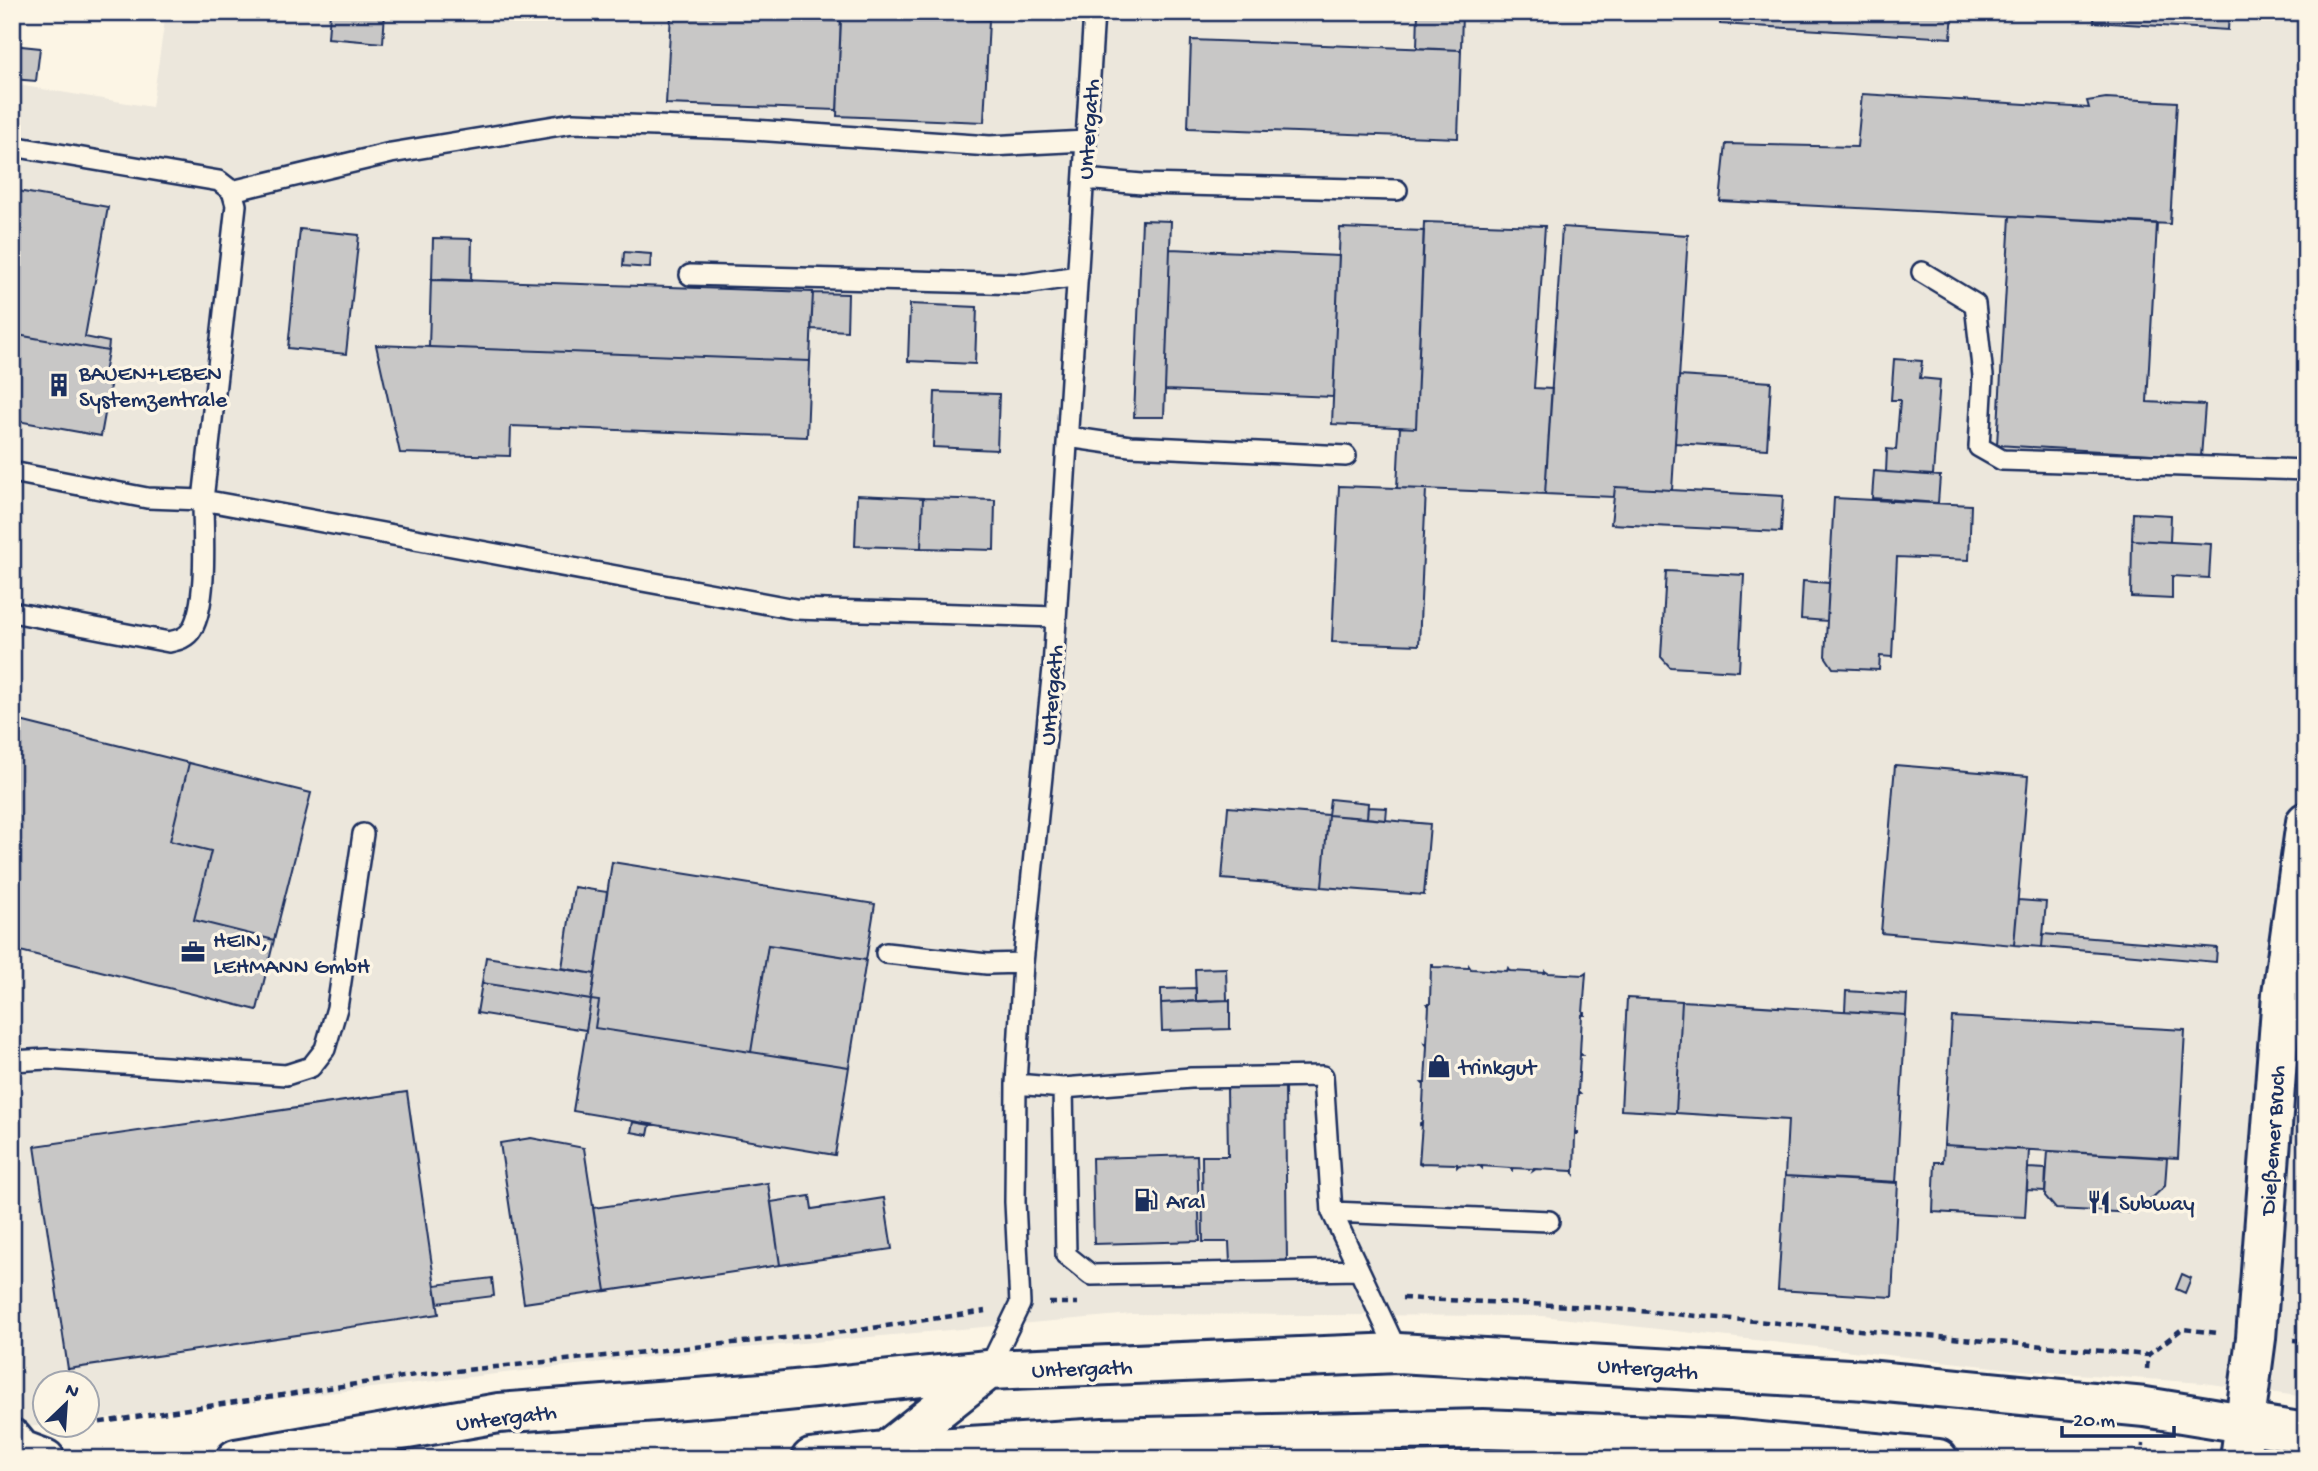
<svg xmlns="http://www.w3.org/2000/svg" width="2318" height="1471" font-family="'Gochi Hand',sans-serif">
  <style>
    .built { fill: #ece7dc }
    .building { fill: #c8c7c6; stroke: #1b2f5e; stroke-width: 2 }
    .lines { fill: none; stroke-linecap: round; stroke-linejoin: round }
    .lane-casing { stroke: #1b2f5e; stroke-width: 24 }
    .street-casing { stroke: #1b2f5e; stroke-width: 44 }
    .primary-casing { stroke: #1b2f5e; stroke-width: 44 }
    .path { stroke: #1b2f5e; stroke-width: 4.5; stroke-dasharray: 7 5; stroke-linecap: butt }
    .lane { stroke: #fcf5e5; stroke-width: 19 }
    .street { stroke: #fcf5e5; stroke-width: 38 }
    .primary { stroke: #fcf5e5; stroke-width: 38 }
    .labels { text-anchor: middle; stroke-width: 7; stroke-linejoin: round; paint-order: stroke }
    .street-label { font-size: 23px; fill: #1b2f5e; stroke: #fcf5e5 }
    .poi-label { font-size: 23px; fill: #1b2f5e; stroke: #fcf5e5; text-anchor: start }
  </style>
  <rect width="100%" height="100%" fill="#fcf5e5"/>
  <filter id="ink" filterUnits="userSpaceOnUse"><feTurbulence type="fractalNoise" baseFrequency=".0143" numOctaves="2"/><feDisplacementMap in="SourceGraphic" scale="14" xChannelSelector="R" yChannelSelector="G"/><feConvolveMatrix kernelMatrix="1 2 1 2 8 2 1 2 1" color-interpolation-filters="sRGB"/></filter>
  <g filter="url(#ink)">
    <path class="built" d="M166 12H2306V1397L2203 1383 2021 1370 1543 1316 1132 1314 665 1355 88 1420V1384H46L45 1425 12 1429V84L152 107Z"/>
    <path class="building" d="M330 12H385L383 43 328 38Z
      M385 12H427V15Z
      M1418 12H1462L1461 50 1417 48Z
      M1720 12H1953L1951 38 1720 24Z
      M2095 12H2229L2228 30 2094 22Z
      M671 14 841 21 837 110 666 104Z
      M841 14 989 20 984 122 837 116Z
      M1191 40 1461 50 1458 138 1188 128Z
      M12 45 40 48 36 81 12 79Z
      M1862 94 2089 108 2087 101 2106 98 2177 102 2170 224 1720 201 1726 144 1857 147Z
      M12 190 108 207 85 337 109 342 108 351 12 334Z
      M2010 216 2157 224 2147 402 2205 405 2201 457 1997 445Z
      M1142 220 1171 221 1164 417H1134Z
      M1424 222 1545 226 1534 388 1552 389 1545 494 1397 488 1400 427 1416 428Z
      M1562 227 1688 235 1672 490 1615 487 1614 497 1545 494Z
      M1340 228 1424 231 1416 428 1332 424Z
      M300 229 359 235 346 354 288 348Z
      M433 238 472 239 471 281 432 280Z
      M1170 249 1339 256 1333 397 1165 390Z
      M624 252 651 254 650 268 623 266Z
      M431 279 813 292 810 361 429 347Z
      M813 293 848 294 847 331 811 329Z
      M910 304 977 307 975 364 908 361Z
      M12 334 108 351 102 385 110 386 101 436 12 420Z
      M376 345 810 361 807 437 511 426 510 456 400 453Z
      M1894 359 1922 361 1920 378 1940 380 1933 475 1886 472 1887 449 1896 450 1900 400H1891Z
      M1679 376 1771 382 1767 449 1675 443Z
      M935 392 999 394 997 450 933 447Z
      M1874 471 1940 476 1938 503 1872 498Z
      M1339 486 1426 489 1419 645 1332 642Z
      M1615 487 1783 496 1781 532 1611 524Z
      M857 495 923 498 921 548 855 546Z
      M923 498 995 500 994 550 921 548Z
      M1834 498 1971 505 1969 560 1897 557 1892 657 1880 656 1879 670 1833 668 1825 656Z
      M2133 513 2171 515 2170 542 2132 540Z
      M2132 540 2211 544 2209 578 2172 576V599L2131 597Z
      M1666 571 1744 575 1739 671 1670 667 1661 657Z
      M1803 581 1829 583 1827 621 1801 619Z
      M12 719 189 763 170 841 211 851 194 920 274 940 257 1010 12 949Z
      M189 763 311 793 274 940 194 920 211 851 170 841Z
      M1895 765 2028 776 2014 945 1881 933Z
      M1330 799 1368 803 1367 818 1328 815Z
      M1228 807 1328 815 1322 887 1222 879Z
      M1368 807 1387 808 1386 820 1367 818Z
      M1328 815 1430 824 1424 895 1322 887Z
      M612 862 875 904 866 960 768 945 751 1052 595 1028 599 1001 591 1000Z
      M574 887 607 892 595 974 562 968Z
      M2018 900 2046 902 2042 947 2014 945Z
      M2043 934 2217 948 2216 962 2042 947Z
      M768 945 866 960 849 1067 751 1052Z
      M486 957 595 974 591 1000 482 983Z
      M1431 964H1433V967L1469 968V966L1471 969 1507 971 1508 968 1510 971 1545 973V971L1548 973 1583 975 1586 973 1583 1013H1585V1015H1582L1580 1053 1582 1055H1580L1578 1092 1580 1094H1578L1575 1132H1578V1134H1575L1574 1174 1572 1171 1536 1169 1533 1171 1534 1169 1512 1168V1170L1510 1168 1482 1166V1168L1480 1166 1459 1165 1457 1167V1164L1421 1163V1165L1419 1164 1422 1124 1420 1125V1123L1422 1122 1424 1085 1422 1083H1425L1427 1046 1425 1043 1427 1044 1429 1006 1427 1004H1430Z
      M1226 968 1227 1000 1196 1001 1195 969Z
      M482 983 591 1000 586 1030 477 1013Z
      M1196 988V1001L1161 1003V989Z
      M1846 991 1907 995 1906 1015 1845 1011Z
      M1627 998 1682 1001 1676 1113 1621 1110Z
      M591 1000 599 1001 595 1028 849 1067 835 1155 573 1111Z
      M1230 1000V1029L1162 1031 1161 1003Z
      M1682 1001 1906 1015 1896 1183 1785 1176 1788 1120 1676 1113Z
      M1952 1017 2185 1030 2178 1158 1944 1145Z
      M1285 1087 1287 1262 1230 1263 1229 1242H1203L1202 1156H1228L1227 1088Z
      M407 1092 439 1314 68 1369 35 1146Z
      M633 1122 650 1125 648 1135 631 1132Z
      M531 1138 584 1148 606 1291 524 1303 500 1143Z
      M1944 1145 2029 1150 2025 1217 1933 1212 1935 1162H1943Z
      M2048 1151 2167 1158 2165 1186 2136 1213 2056 1209 2045 1196Z
      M1197 1155 1200 1241 1094 1244 1092 1158Z
      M2028 1168 2046 1169 2045 1191 2027 1190Z
      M1785 1176 1898 1182 1892 1297 1778 1290Z
      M768 1183 780 1265 606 1291 593 1208Z
      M810 1196 812 1209 884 1198 892 1249 780 1265 771 1202Z
      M2182 1274 2191 1278 2185 1293 2176 1289Z
      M492 1278 494 1296 438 1303 435 1285Z"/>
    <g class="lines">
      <g class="lane-casing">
        <path id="lane" d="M12 146 219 181 232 191 236 205 203 500 147 498 12 472
          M1084 179 1142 184 1397 190
          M232 191 391 153 573 123 738 129 990 146 1086 141
          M1922 272 1975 304 1983 376 1979 447 2002 460 2306 470
          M690 275 1025 284 1078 276
          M1068 437 1130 446 1346 456
          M12 612 169 642C178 640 187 638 192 629 208 602 203 533 203 500L795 609 1056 617
          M886 953 987 964 1023 963
          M12 1061 47 1059 286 1075 311 1067 325 1049 337 1008 363 834
          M1016 1084 1063 1088 1191 1078 1323 1076 1332 1212
          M1063 1088 1066 1255 1091 1275 1359 1270
          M1398 1353 1332 1212 1549 1221
          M988 1370 1020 1304 1015 1202 1016 1084 1023 963 1053 668 1094 12"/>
      </g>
      <g class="street-casing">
        <path id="street" d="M12 1439 21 1450 45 1459"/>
      </g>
      <g class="primary-casing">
        <path id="primary" d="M886 1451 988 1370
          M236 1459 499 1413 776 1392 988 1370 1398 1353 1866 1380 2145 1407 2306 1433
          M811 1459 886 1451 1103 1438 1483 1429 1729 1439 1938 1459
          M2240 1459 2256 1338 2282 994 2306 822"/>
      </g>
      <path class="path" d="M1402 1298 1593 1307 2148 1355
        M1049 1303H1078
        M2293 1340 2306 1341
        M2147 1369 2148 1355 2182 1329 2218 1333
        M88 1424 416 1375 853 1331 985 1311
        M2142 1459 2143 1444"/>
      <use href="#lane" class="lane"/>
      <use href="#street" class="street"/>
      <use href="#primary" class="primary"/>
    </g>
  </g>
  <defs>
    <g id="building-bare" transform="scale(1.89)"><path d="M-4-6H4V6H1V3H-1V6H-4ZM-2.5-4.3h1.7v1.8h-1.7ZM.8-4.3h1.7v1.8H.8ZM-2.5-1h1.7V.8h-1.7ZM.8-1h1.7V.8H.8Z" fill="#1b2f5e" stroke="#fcf5e5" stroke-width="2.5" paint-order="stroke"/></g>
    <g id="office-bare" transform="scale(1.89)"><path d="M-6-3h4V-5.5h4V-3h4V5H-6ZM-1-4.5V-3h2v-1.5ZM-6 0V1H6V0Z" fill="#1b2f5e" stroke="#fcf5e5" stroke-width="2.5" paint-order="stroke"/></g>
    <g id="shop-bare" transform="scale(1.89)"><path d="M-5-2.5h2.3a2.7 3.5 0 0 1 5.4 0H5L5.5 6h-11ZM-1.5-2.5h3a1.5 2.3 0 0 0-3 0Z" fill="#1b2f5e" stroke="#fcf5e5" stroke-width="2.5" paint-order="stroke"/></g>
    <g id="fuel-bare" transform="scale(1.89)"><path d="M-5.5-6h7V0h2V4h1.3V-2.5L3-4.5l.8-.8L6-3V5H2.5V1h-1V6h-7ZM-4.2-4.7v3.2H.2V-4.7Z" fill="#1b2f5e" stroke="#fcf5e5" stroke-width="2.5" paint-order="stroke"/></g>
    <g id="restaurant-bare" transform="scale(1.89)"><path d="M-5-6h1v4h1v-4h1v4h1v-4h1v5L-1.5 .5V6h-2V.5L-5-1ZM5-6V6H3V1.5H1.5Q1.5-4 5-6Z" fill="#1b2f5e" stroke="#fcf5e5" stroke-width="2.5" paint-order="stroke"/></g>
  </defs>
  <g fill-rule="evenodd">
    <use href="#building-bare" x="59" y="385"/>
    <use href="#office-bare" x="193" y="952"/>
    <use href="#shop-bare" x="1439" y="1066"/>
    <use href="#fuel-bare" x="1146" y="1200"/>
    <use href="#restaurant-bare" x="2099" y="1202"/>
  </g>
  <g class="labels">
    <g class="street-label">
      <text transform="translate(1087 129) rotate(-86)" y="8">Untergath</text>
      <text transform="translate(1050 695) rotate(-85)" y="8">Untergath</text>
      <text transform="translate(2271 1140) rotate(-86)" y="8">Dießemer Bruch</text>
      <text transform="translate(1082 1367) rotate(-2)" y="8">Untergath</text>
      <text transform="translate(1648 1367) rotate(4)" y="8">Untergath</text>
      <text transform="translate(506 1416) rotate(-7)" y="8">Untergath</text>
    </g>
    <g class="poi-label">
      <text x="79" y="380">BAUEN+LEBEN<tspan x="79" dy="26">Systemzentrale</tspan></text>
      <text x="213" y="947">HEIN,<tspan x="213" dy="26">LEHMANN GmbH</tspan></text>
      <text x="1459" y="1074">trinkgut</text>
      <text x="1166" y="1208">Aral</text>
      <text x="2119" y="1210">Subway</text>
    </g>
  </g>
  <rect width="2318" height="1471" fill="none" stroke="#fcf5e5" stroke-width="42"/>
  <rect x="21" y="21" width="2276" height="1429" fill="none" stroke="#1b2f5e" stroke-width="2.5" filter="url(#ink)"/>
  <g transform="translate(66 1404) rotate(25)"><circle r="33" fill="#fcf5e5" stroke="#a2a6af" stroke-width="2"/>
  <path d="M0-5L12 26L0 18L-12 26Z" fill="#1b2f5e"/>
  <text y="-10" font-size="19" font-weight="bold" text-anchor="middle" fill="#1b2f5e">N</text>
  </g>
  <path d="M2062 1426v10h112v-10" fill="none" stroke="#1b2f5e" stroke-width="3.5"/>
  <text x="2073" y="1426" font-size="21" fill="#1b2f5e" stroke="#fcf5e5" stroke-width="5" paint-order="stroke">20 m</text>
</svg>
